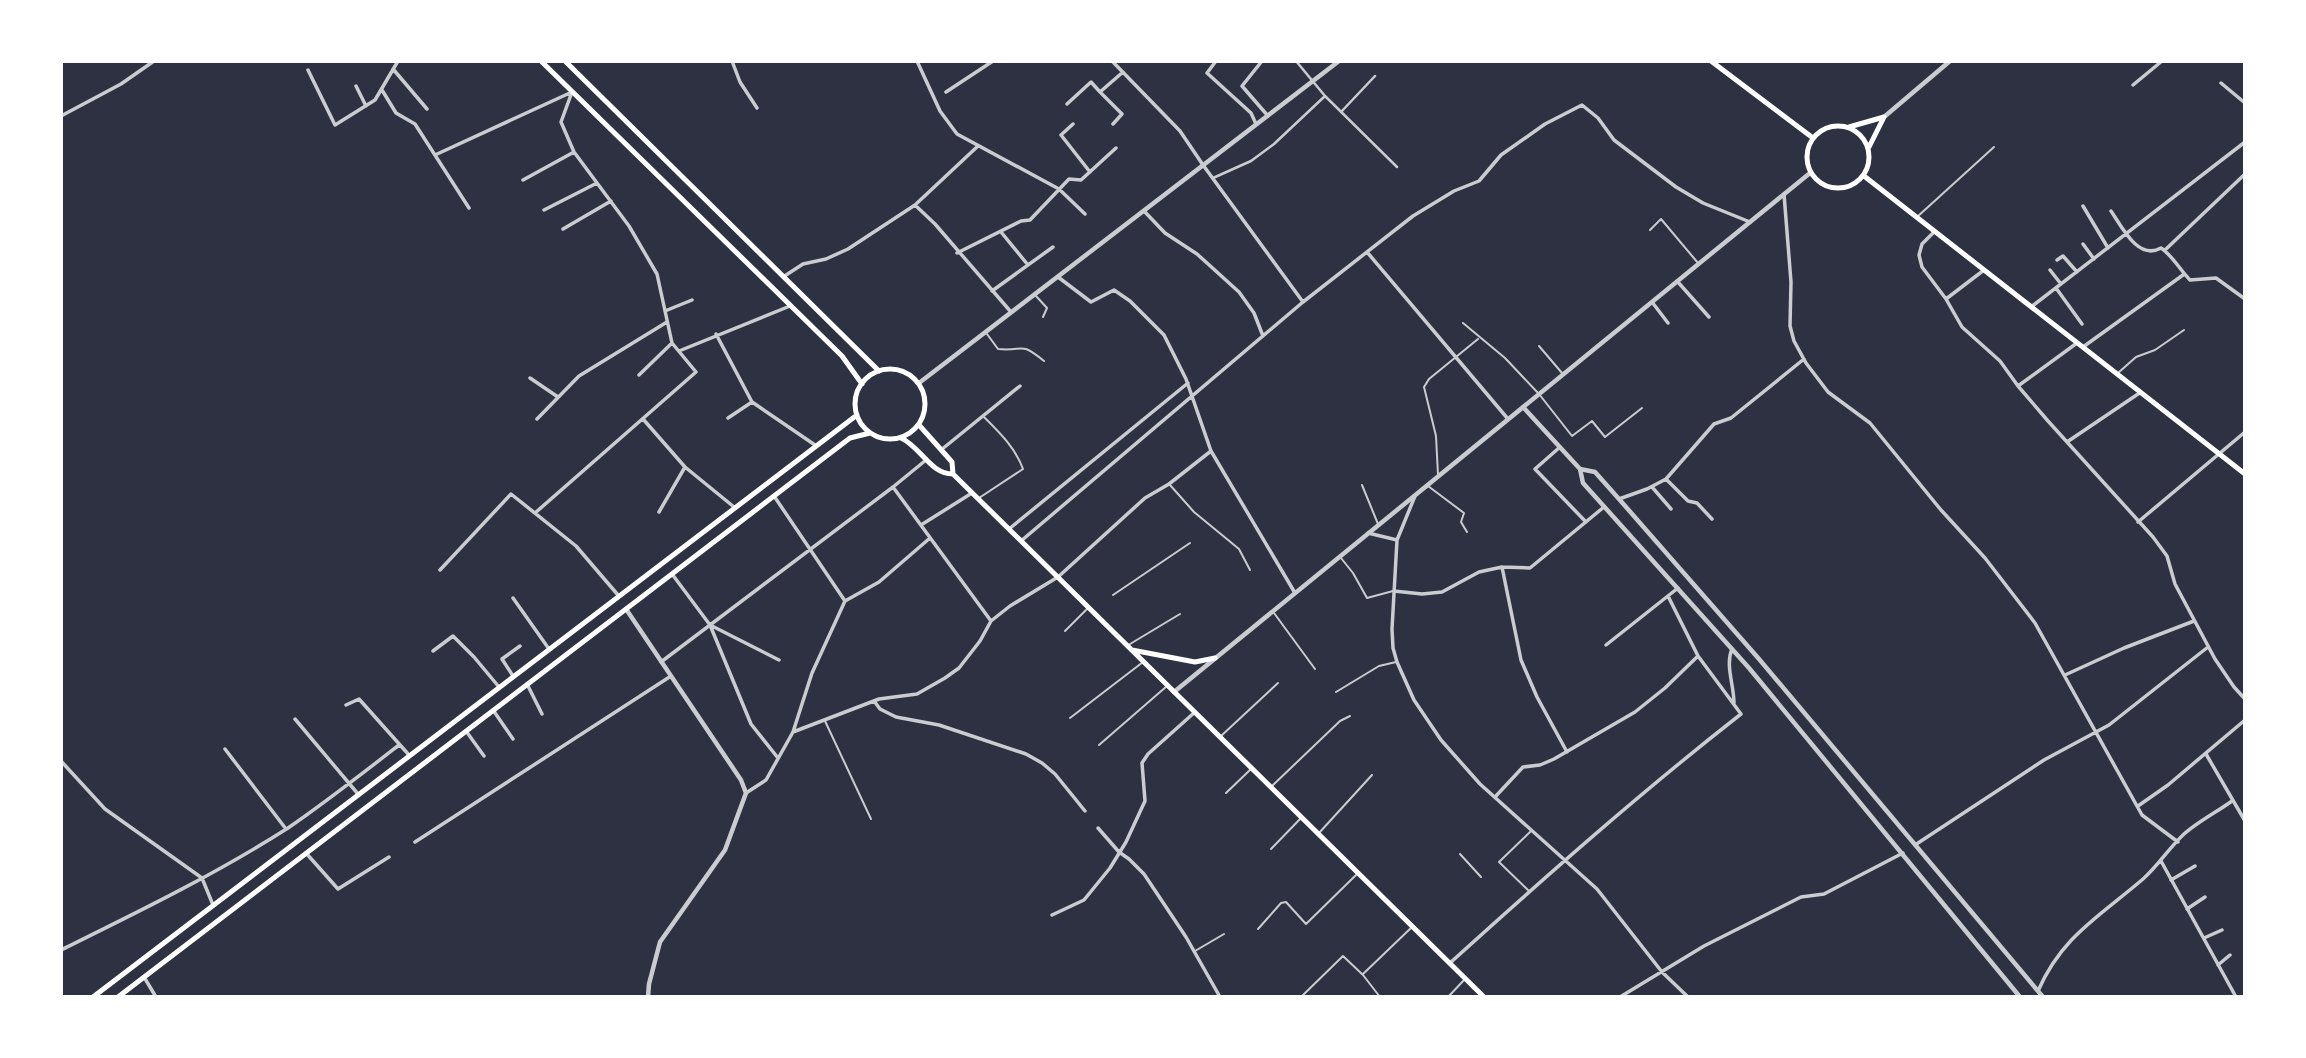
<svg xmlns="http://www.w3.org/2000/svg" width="2306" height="1058" font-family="'Asap Condensed',sans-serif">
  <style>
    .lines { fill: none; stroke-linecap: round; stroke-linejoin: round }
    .service { stroke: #caccd0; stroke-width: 2 }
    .pedestrian { stroke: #caccd0; stroke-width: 2.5 }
    .minor { stroke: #caccd0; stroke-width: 3.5 }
    .tertiary { stroke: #caccd0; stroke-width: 4.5 }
    .secondary { stroke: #fff; stroke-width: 5 }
  </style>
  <rect width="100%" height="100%" fill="#2d3142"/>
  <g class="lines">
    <path class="service" d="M1917 217 1994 147
      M1650 230 1661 219 1698 263
      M1036 296 1047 308 1043 317
      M1463 323 1505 358 1539 394 1572 436 1592 421 1605 437 1642 408
      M987 334 998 349C1025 352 1018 340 1044 361
      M1539 346 1562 373
      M2118 373 2136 357 2155 350 2184 330
      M1438 475 1436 436 1424 387 1429 379 1478 339
      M1170 485 1194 512 1239 549 1250 570
      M1362 485 1378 524
      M1428 486 1464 513 1461 522 1467 532
      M979 498 1023 469C1015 447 999 432 983 416
      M1341 558 1353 573 1367 598 1393 591
      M1113 595 1190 543
      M1274 613 1315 669
      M1065 631 1088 608
      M1130 644 1180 614
      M1336 692 1379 666 1396 662
      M1070 718 1143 662
      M825 721 871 819
      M1221 736 1278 683
      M1099 745 1167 686
      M1272 786 1340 721 1350 716
      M1226 793 1251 769
      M1319 833 1372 775
      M1271 849 1301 818
      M1460 854 1481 877
      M1528 890 1499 862 1531 831
      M1258 929 1281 903 1286 902 1306 924 1356 875
      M1195 951 1224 934
      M1363 974 1412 927
      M1301 997 1343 956 1363 975 1380 997
      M1448 997 1465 979"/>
    <path class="pedestrian" d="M1325 96 1397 167
      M1341 112 1375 76
      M1213 178 1251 161 1274 144 1325 96 1296 61"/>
    <path class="minor" d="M732 61 740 82 757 108
      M917 61 940 111 957 134 1059 189 1085 214
      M1112 61 1180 131 1203 165 1303 302
      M1216 61 1207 73 1251 113 1256 124
      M1262 61 1242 86 1268 116
      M393 69 427 109
      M308 70 335 125 375 100 398 61
      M2221 83 2245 103
      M2133 85 2162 61
      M356 86 366 106
      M382 90 396 113 415 124 469 208
      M946 92 993 61
      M1101 93 1122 114 1113 124
      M1067 104 1091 82 1100 92 1123 72
      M61 116 121 84 154 61
      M1073 124 1061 135 1090 172
      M978 146 915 205 935 224 1011 312
      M435 155 572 92
      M523 180 574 152
      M1784 194 1791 282 1790 326 1794 341 1806 363 1828 392 1870 423 1941 510 1985 558 2035 623 2142 815 2178 842
      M2083 206 2108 248
      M544 210 597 183
      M1144 211 1165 233 1197 254 1239 292 1254 313 1263 336
      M2111 211C2122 227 2138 261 2161 248 2172 255 2180 270 2190 280L2216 278 2245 299
      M563 229 611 201
      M1935 231 1922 244 1919 255 1922 267 1946 299 1962 327 2000 361 2018 386 2048 421 2153 537 2167 556 2175 584 2215 659 2234 687 2245 699
      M1001 232 1028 265
      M2083 244 2094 259
      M2165 250 2245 174
      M1367 252 1508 419
      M957 253 1021 221 1030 220 1069 179 1081 180 1116 148
      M2057 260 2063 256 2077 272
      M2050 270 2061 284
      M783 277 803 264 826 259 848 249 915 205
      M1058 277 1091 302 1114 290 1130 301 1164 335 1186 379 1211 451 1295 593
      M1677 281 1709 317
      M2056 288 2082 324
      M992 291 1053 247
      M1946 299 1984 270
      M1652 302 1668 323
      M2031 307 2245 142
      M665 311 692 300
      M716 334 752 402 815 445
      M2083 347 2183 275
      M679 351 790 306
      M639 375 672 343
      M530 378 558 397
      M2018 386 2077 343
      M728 418 752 402
      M537 419 579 376 667 322
      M643 419 685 467 734 507
      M2067 442 2141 392
      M1560 447 1535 469 1586 522
      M941 450 1020 386
      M1666 479 1688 501 1697 503 1712 519
      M893 487 991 621
      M1652 487 1671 509
      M774 496 845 601
      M1415 496 1397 540 1392 629 1393 648 1397 662 1414 700 1441 740 1480 784 1597 889 1662 972 1688 997
      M1619 499 1647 489 1666 479 1714 424 1731 418 1804 359
      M659 512 685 467
      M535 513 696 372 672 343 657 274 629 226 574 152 561 122 572 92
      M2138 522 2245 432
      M921 525 972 493
      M1009 529 1188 383
      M1368 533 1397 540
      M1021 541 1303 302 1413 216 1454 191 1479 181 1501 155 1545 124 1582 105 1598 118 1614 140 1676 187 1703 203 1750 222
      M1502 567 1521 660 1537 697 1567 752
      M440 570 511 494 576 546 618 595
      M672 574 710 625 751 724 778 758
      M1394 591 1422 594 1442 592 1479 572 1502 567 1530 568 1604 507
      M513 598 549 649
      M712 626 779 660
      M1606 645 1678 588
      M1732 649C1725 665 1734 685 1734 703
      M433 651 453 636 474 657 499 687
      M661 662 893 487 926 460
      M2065 675 2124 648 2194 621
      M513 676 502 659 520 646
      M527 684 542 714
      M874 701 880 709 896 717 939 725 1026 754 1042 763 1055 774 1085 811
      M346 705 359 699 409 755
      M493 710 513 739
      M295 719 358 794
      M466 731 484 756
      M793 732 879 699 917 694 945 678 959 668 980 641 991 621 1010 606 1058 577 1145 498 1169 484 1211 451
      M225 749 286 829
      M2206 754 2245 821
      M61 761 105 809 202 878 213 905
      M746 793 766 780 793 732 812 673 845 601 879 582 930 538
      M1495 797 1523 767 1540 765 1554 759 1635 712 1665 688 1698 656 1668 596
      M2138 806 2168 785 2245 720
      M1098 828 1119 852 1129 859 1144 874 1186 937 1220 997
      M415 842 671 676
      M1915 845 2044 760 2109 725 2208 647
      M306 853 338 889 389 857
      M2161 861 2236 997
      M2171 880 2195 866
      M2187 909 2205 897
      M1052 915 1084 900 1110 868 1126 842 1145 801 1142 763 1148 754 1195 712
      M2204 938 2222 930
      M61 950C138 912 216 874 288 828 326 802 363 773 399 745
      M1450 963C1545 877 1640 793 1741 714L1698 656
      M2218 965 2230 955
      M144 977 156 997
      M2038 991C2062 936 2100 916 2143 879 2158 866 2169 848 2183 835 2197 822 2217 812 2232 801
      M1620 997 1704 946 1801 897 1824 894 1903 853"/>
    <path class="tertiary" d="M1884 117 1950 61
      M919 383 1339 61
      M1523 407 1580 469 1583 483 1749 668 2020 997
      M1580 469 1595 472 1619 499 1759 659 2043 997
      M626 609 741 780 746 793 725 850 660 942 649 984 648 997
      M1174 692 1810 173"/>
    <path class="secondary" d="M541 61 842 356 862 384
      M565 61 879 371
      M1711 61 1813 138
      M1807 157a31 31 0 1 1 62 0a31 31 0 1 1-62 0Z
      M1849 127 1884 117 1869 147
      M1864 176 2245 474
      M855 404a35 35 0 1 1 70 0a35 35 0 1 1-70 0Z
      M919 425 952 462 953 474
      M901 438C921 447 930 474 953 474
      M953 474 1484 997
      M1132 650 1195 662 1215 658
      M93 997 857 415
      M118 997 850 438 870 433"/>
  </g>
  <rect width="2306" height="1058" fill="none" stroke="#ffffff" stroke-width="126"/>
</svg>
